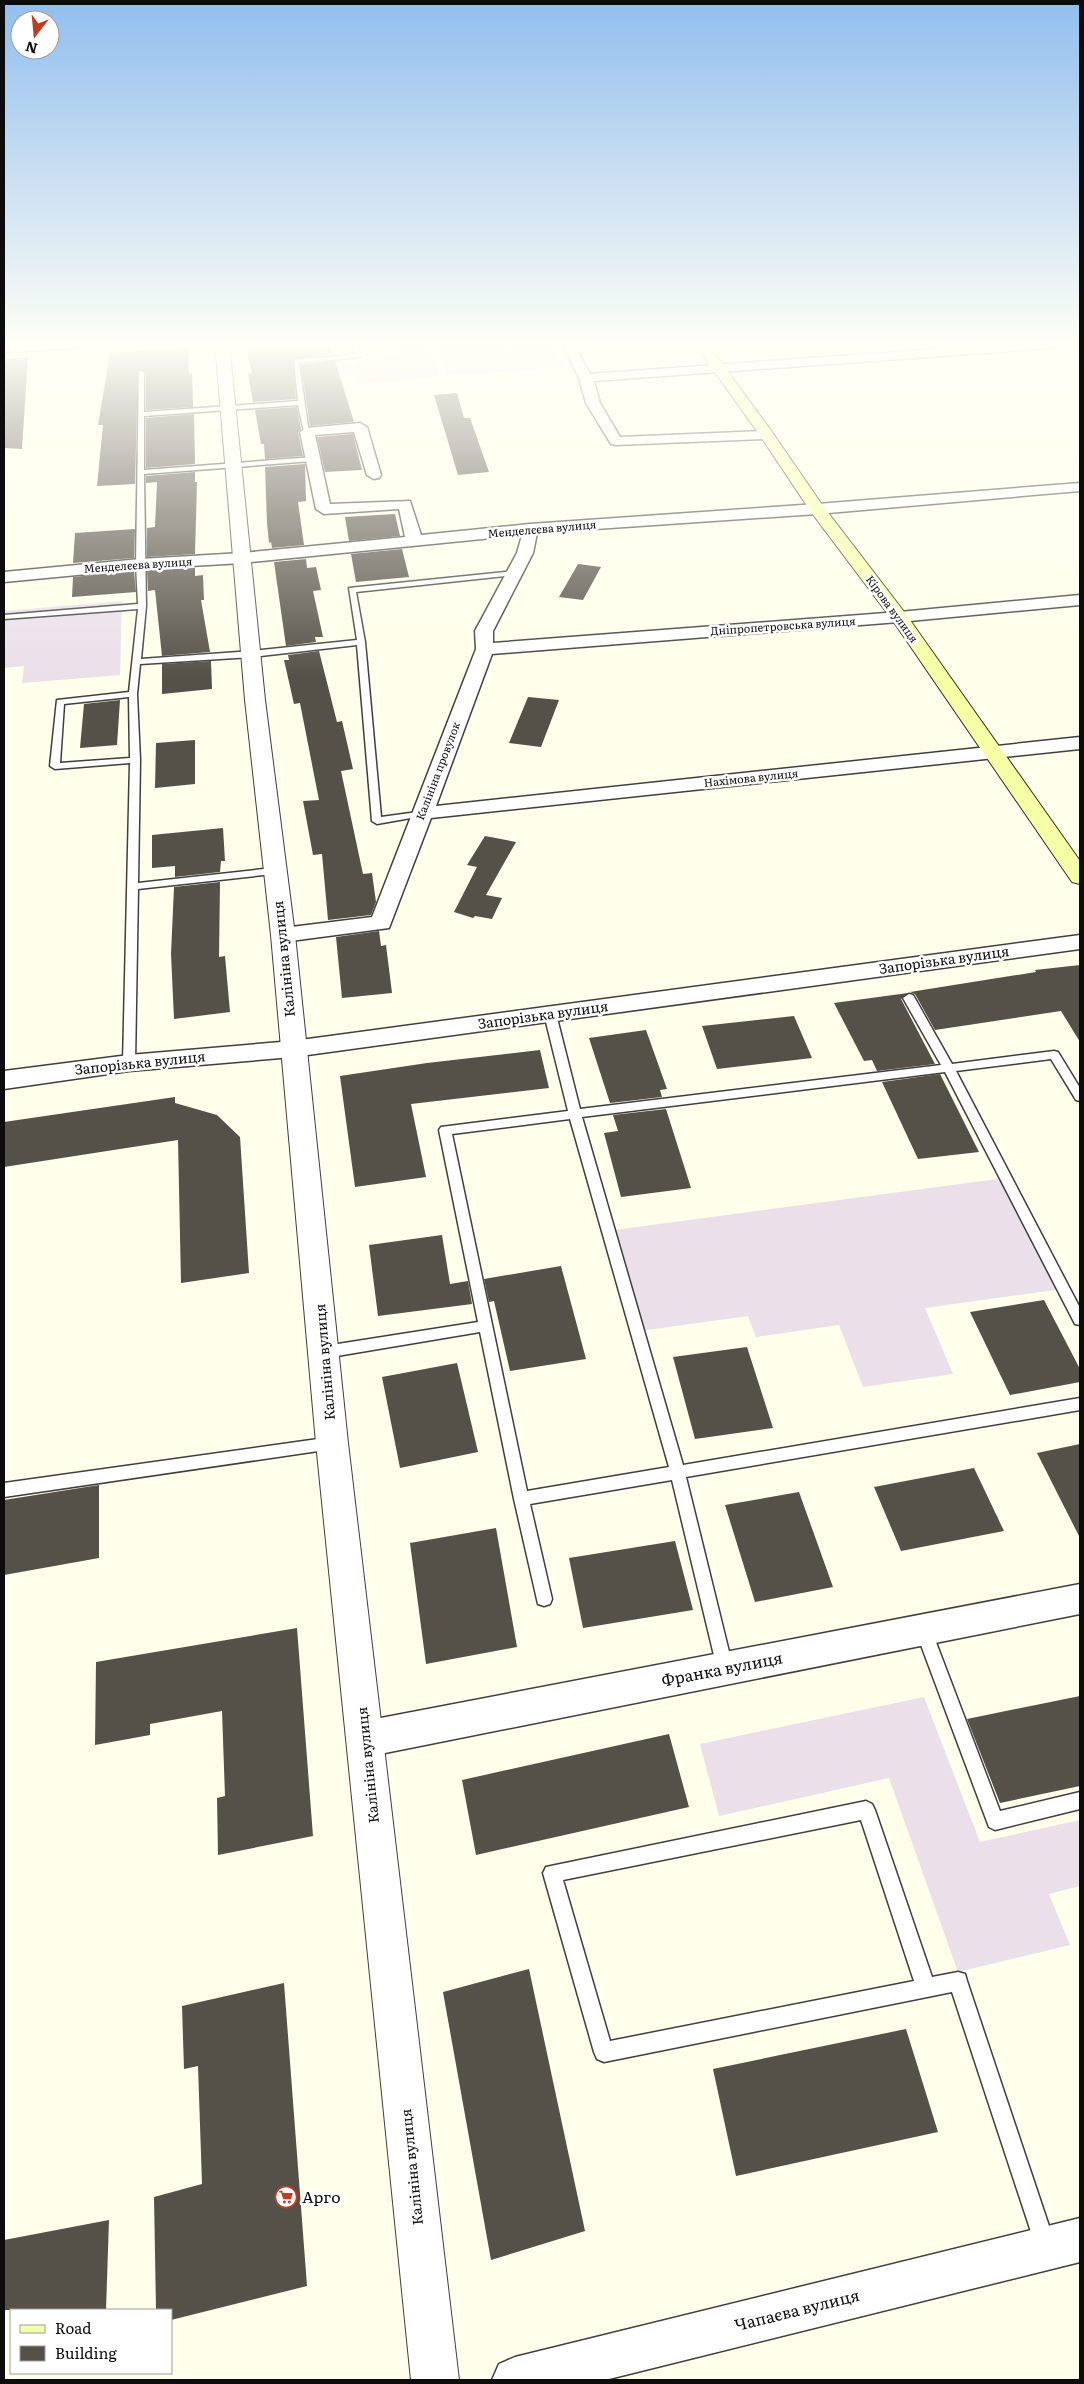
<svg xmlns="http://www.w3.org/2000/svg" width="1084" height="2384" font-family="Literata,serif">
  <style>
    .industrial { fill: #ebdfea }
    .building { fill: #555048 }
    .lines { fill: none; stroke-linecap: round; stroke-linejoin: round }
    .service-casing { stroke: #3f3f3f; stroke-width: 3 }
    .minor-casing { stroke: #3f3f3f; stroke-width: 3 }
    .tertiary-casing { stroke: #3f3f3f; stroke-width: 2 }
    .secondary-casing { stroke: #2e2e2e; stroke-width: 2 }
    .service { fill: #fff; fill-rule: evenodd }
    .minor { fill: #fff; fill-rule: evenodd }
    .tertiary { fill: #fff; fill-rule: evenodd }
    .secondary { fill: #f5ffa6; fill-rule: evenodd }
    .labels { text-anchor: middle; stroke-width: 5; stroke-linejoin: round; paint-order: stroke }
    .far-street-label { font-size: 11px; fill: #0c0c0c; stroke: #fff }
    .street-label { font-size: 14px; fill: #0c0c0c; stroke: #fff }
    .near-street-label { font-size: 16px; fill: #0c0c0c; stroke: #fff }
    .near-poi-label { font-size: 16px; fill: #0c0c0c; stroke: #fff; text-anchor: start }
  </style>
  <rect width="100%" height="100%" fill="#ffffeb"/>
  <path class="industrial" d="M396 343H426L440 377 357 384 354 375 309 379 306 367 357 363 356 360 400 356Z
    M434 343H552L564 368 447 375Z
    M122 601 120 675 22 683 24 666 4 668V611Z
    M1005 1178 1062 1289 925 1308 953 1374 863 1387 839 1325 756 1337 748 1316 640 1331 614 1230Z
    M924 1697 980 1842 1080 1820V1886L1049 1894 1070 1945 958 1972 889 1778 719 1816 700 1744Z"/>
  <path class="building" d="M329 343 332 354 293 359 296 399 253 402 248 374 252 373 246 348Z
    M188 347 189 374 192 373 193 407 146 410V372L138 370 135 484 97 486 103 425H98L110 353Z
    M28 357 22 449 4 448V359Z
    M335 361 354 422 310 426 301 365Z
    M457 393 464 418H470L489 472 458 475 434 395Z
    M297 407 301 429 298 432 303 456 265 459 264 444H261L255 410Z
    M194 414 195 464 146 468V418Z
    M353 434 362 470 325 472 317 437Z
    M305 464 306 501 298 502 304 545 272 548 271 542 269 543 267 523 265 467Z
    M195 472V482H197L195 554 147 557V528L155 527 157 482 146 483V476Z
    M395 514 400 536 349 541 345 517Z
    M135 529 134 558 73 563 75 533Z
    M402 549 409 577 356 582 351 554Z
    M306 559 307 568 316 567 321 590 313 591 323 637H315L316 642 286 646 274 562Z
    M578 564 601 567 583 600 559 597Z
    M195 568V576L203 575 204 600H201L210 652 162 656 155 590 148 591 147 570Z
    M134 571 136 592 72 597 73 577Z
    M319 651 337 722 342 721 353 769 341 771 363 874 372 873 376 902 371 915 328 920 322 854 313 855 303 801 319 800 300 703 294 704 284 660H289L288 655Z
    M211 661 212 689 162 694V664Z
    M528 697 559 700 541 747 509 743Z
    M120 700 117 745 80 748 84 704Z
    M195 740V784L155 788 156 743Z
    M223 828 225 861H221L220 872 175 877V866L152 868V835Z
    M485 836 516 842 486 895 502 898 492 919 475 916 473 918 454 912 477 867 467 865Z
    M220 882 219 957 225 956 230 1012 174 1019 171 954 174 887Z
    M379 931 381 946 386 945 392 993 342 998 336 937Z
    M1080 965V1042L1061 1011 935 1030 915 994 910 992 1036 972 1035 970Z
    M908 993 901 999 935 1064 877 1071 872 1060 864 1061 834 1003Z
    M794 1016 812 1058 717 1069 702 1026Z
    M646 1030 667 1089 660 1090 662 1097 610 1103 589 1038Z
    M540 1050 549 1088 411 1104 426 1177 355 1187 340 1076 427 1063Z
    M940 1074 979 1152 918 1159 882 1082Z
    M175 1097V1103L217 1115 240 1137 249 1273 181 1283 178 1140 4 1167V1122Z
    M666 1109 691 1188 621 1197 604 1133 618 1131 613 1115Z
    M442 1235 450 1284 468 1281 472 1304 378 1316 369 1245Z
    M561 1266 586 1359 510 1371 494 1301 489 1302 484 1279Z
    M1044 1300 1080 1369V1382L1010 1395 970 1312Z
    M747 1347 773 1428 695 1439 673 1357Z
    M457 1363 478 1452 400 1468 382 1377Z
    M1080 1444V1538L1037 1453Z
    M974 1468 1004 1531 901 1551 874 1487Z
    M99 1485V1558L4 1575V1500Z
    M799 1492 833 1587 755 1602 725 1505Z
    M496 1528 517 1647 426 1664 410 1543Z
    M675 1541 693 1610 583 1628 569 1558Z
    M297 1628 313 1836 218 1855 217 1798 225 1796 222 1711 150 1724V1735L95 1745 96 1662Z
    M1080 1696V1786L1000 1803 967 1719Z
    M669 1734 689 1807 476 1855 462 1780Z
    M529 1969 585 2231 491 2260 443 1992Z
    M284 1983 307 2286 171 2320V2310H156L154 2197 202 2184 198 2066 184 2069 182 2006Z
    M906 2029 938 2132 736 2176 713 2069Z
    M109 2220 106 2310H4V2240Z"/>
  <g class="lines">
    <g class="service-casing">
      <path id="service" d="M352 343H358L361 357 299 363 309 433 304 432 298 405 144 416V470L313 457 316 459 313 461 144 474 146 606 141 659 252 651 357 640 349 588 515 571 519 573 515 575 356 592 365 642 381 817 425 811V815L422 816 377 824 372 821 357 645 252 657 140 664 137 694 140 760 138 883 273 868 278 871 273 874 138 889 135 1063 129 1067 125 1066 123 1063 130 763 55 769 50 766 57 700 129 692 138 609 4 619V615L138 604 136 564 139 371 144 372V412L298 401 294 360 355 354ZM129 697 130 758 60 763 64 704Z
        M909 994 913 995 952 1064 1054 1051 1058 1052 1080 1088V1101L1076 1100 1051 1059 956 1071 1080 1308V1325L1075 1324 945 1072 582 1117 683 1465 1080 1398V1410L686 1477 733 1668 731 1674 725 1676 719 1674 717 1668 672 1480 530 1504 552 1599 550 1604 544 1606 538 1604 514 1499 480 1332 325 1358 320 1356 318 1352 320 1348 325 1346 478 1322 439 1130 441 1127 568 1111 544 1014 546 1011H554L556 1014 580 1109 941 1065 903 998ZM570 1119 669 1467 527 1491 452 1134Z
        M332 1437 337 1439 339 1443 337 1447 332 1449 4 1497V1483Z
        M923 1621 929 1624 931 1629 1000 1811 1080 1792V1809L995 1830 989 1827 915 1629 917 1624Z
        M866 1801 872 1804 875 1810 932 1977 958 1972 965 1974 967 1981 1055 2244 1052 2251 1045 2254 1038 2251 1035 2244 952 1992 604 2062 597 2059 594 2052 543 1873 546 1867ZM861 1820 914 1981 610 2041 563 1880Z"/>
    </g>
    <g class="minor-casing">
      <path id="minor" d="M108 343 102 347 4 352V344Z
        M561 343H573L590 374 1020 343H1080V346L594 381 600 403 620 437 767 431 774 435 767 439 616 445 611 444 586 403 579 378Z
        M360 423 367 427 381 475 379 478 374 479 367 475 354 432 315 435 330 504 410 501 421 535 530 524 817 504 1080 483V491L817 514 537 533 533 553 493 631V643L899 612 1080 595V605L899 622 492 654 436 806 1080 737V749L431 818 389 928 283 942 275 940 272 935 275 930 283 928 372 917 476 649 475 631 517 553 522 535 242 563 140 569 4 582V572L140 559 242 553 405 537 399 509 324 514 316 509 300 432 307 428Z
        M1080 935V949L293 1057 129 1071 4 1089V1071L129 1055 293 1041Z
        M1080 1584V1614L365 1757 353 1751 347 1739 353 1727 365 1721Z
        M1080 2218V2262L605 2380H492L499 2364 515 2357Z"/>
    </g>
    <g class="tertiary-casing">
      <path id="tertiary" d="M215 343H229L265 700 295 935 348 1443 459 2380H411L316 1443 271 935 245 700Z"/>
    </g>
    <g class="secondary-casing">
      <path id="secondary" d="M694 343H707L772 432 823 506 905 613 1080 861V884L1072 882 893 621 811 512 761 437Z"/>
    </g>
    <use href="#service" class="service"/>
    <use href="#minor" class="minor"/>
    <use href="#tertiary" class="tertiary"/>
    <use href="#secondary" class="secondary"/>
  </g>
  <linearGradient id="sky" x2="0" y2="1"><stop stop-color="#91beee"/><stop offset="0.51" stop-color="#fffff6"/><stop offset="1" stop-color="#fffff6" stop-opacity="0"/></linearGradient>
  <rect width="1084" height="677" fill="url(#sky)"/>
  <defs>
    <g id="supermarket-ring" transform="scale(1.125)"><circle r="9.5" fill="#fff" stroke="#bf3c21" stroke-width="1.5"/><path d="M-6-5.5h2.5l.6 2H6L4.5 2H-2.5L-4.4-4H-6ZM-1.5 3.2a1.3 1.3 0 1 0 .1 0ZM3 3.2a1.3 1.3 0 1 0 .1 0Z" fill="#bf3c21"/></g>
  </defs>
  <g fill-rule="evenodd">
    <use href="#supermarket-ring" x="286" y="2197"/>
  </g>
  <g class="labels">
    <g class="far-street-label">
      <text transform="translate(542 529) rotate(-5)" y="4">Менделєєва вулиця</text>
      <text transform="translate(138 565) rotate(-4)" y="4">Менделєєва вулиця</text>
      <text transform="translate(892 609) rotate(54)" y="4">Кірова вулиця</text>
      <text transform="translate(783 626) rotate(-4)" y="4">Дніпропетровська вулиця</text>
      <text transform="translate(438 771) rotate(-69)" y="4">Калініна провулок</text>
      <text transform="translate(751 778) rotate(-6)" y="4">Нахімова вулиця</text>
    </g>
    <g class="street-label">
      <text transform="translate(284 959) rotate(-96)" y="5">Калініна вулиця</text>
      <text transform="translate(944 960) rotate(-8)" y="5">Запорізька вулиця</text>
      <text transform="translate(543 1015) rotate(-8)" y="5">Запорізька вулиця</text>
      <text transform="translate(140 1063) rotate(-6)" y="5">Запорізька вулиця</text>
      <text transform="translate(325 1362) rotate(-95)" y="5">Калініна вулиця</text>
      <text transform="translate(368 1765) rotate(-96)" y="5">Калініна вулиця</text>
      <text transform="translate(412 2167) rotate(-96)" y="5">Калініна вулиця</text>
    </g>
    <g class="near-street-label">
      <text transform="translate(722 1669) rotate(-11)" y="6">Франка вулиця</text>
      <text transform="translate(797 2310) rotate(-14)" y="6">Чапаєва вулиця</text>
    </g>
    <g class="near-poi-label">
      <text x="302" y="2203">Арго</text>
    </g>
  </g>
  <rect width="1084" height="2384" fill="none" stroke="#0c0c0c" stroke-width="10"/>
  <rect x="10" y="2309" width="162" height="65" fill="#ffffff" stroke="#9e9e9e"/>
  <rect x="20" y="2325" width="25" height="8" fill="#f5ffa6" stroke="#9e9e9e"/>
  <text x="55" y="2334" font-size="15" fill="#0c0c0c">Road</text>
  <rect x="20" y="2346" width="25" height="15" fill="#555048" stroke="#9e9e9e"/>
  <text x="55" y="2359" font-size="15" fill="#0c0c0c">Building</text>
  <g transform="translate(35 35) rotate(196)"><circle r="24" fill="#ffffff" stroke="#9e9e9e"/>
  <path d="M0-4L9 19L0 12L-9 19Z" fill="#bf3c21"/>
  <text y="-8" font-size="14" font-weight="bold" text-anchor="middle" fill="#0c0c0c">N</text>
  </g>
</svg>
